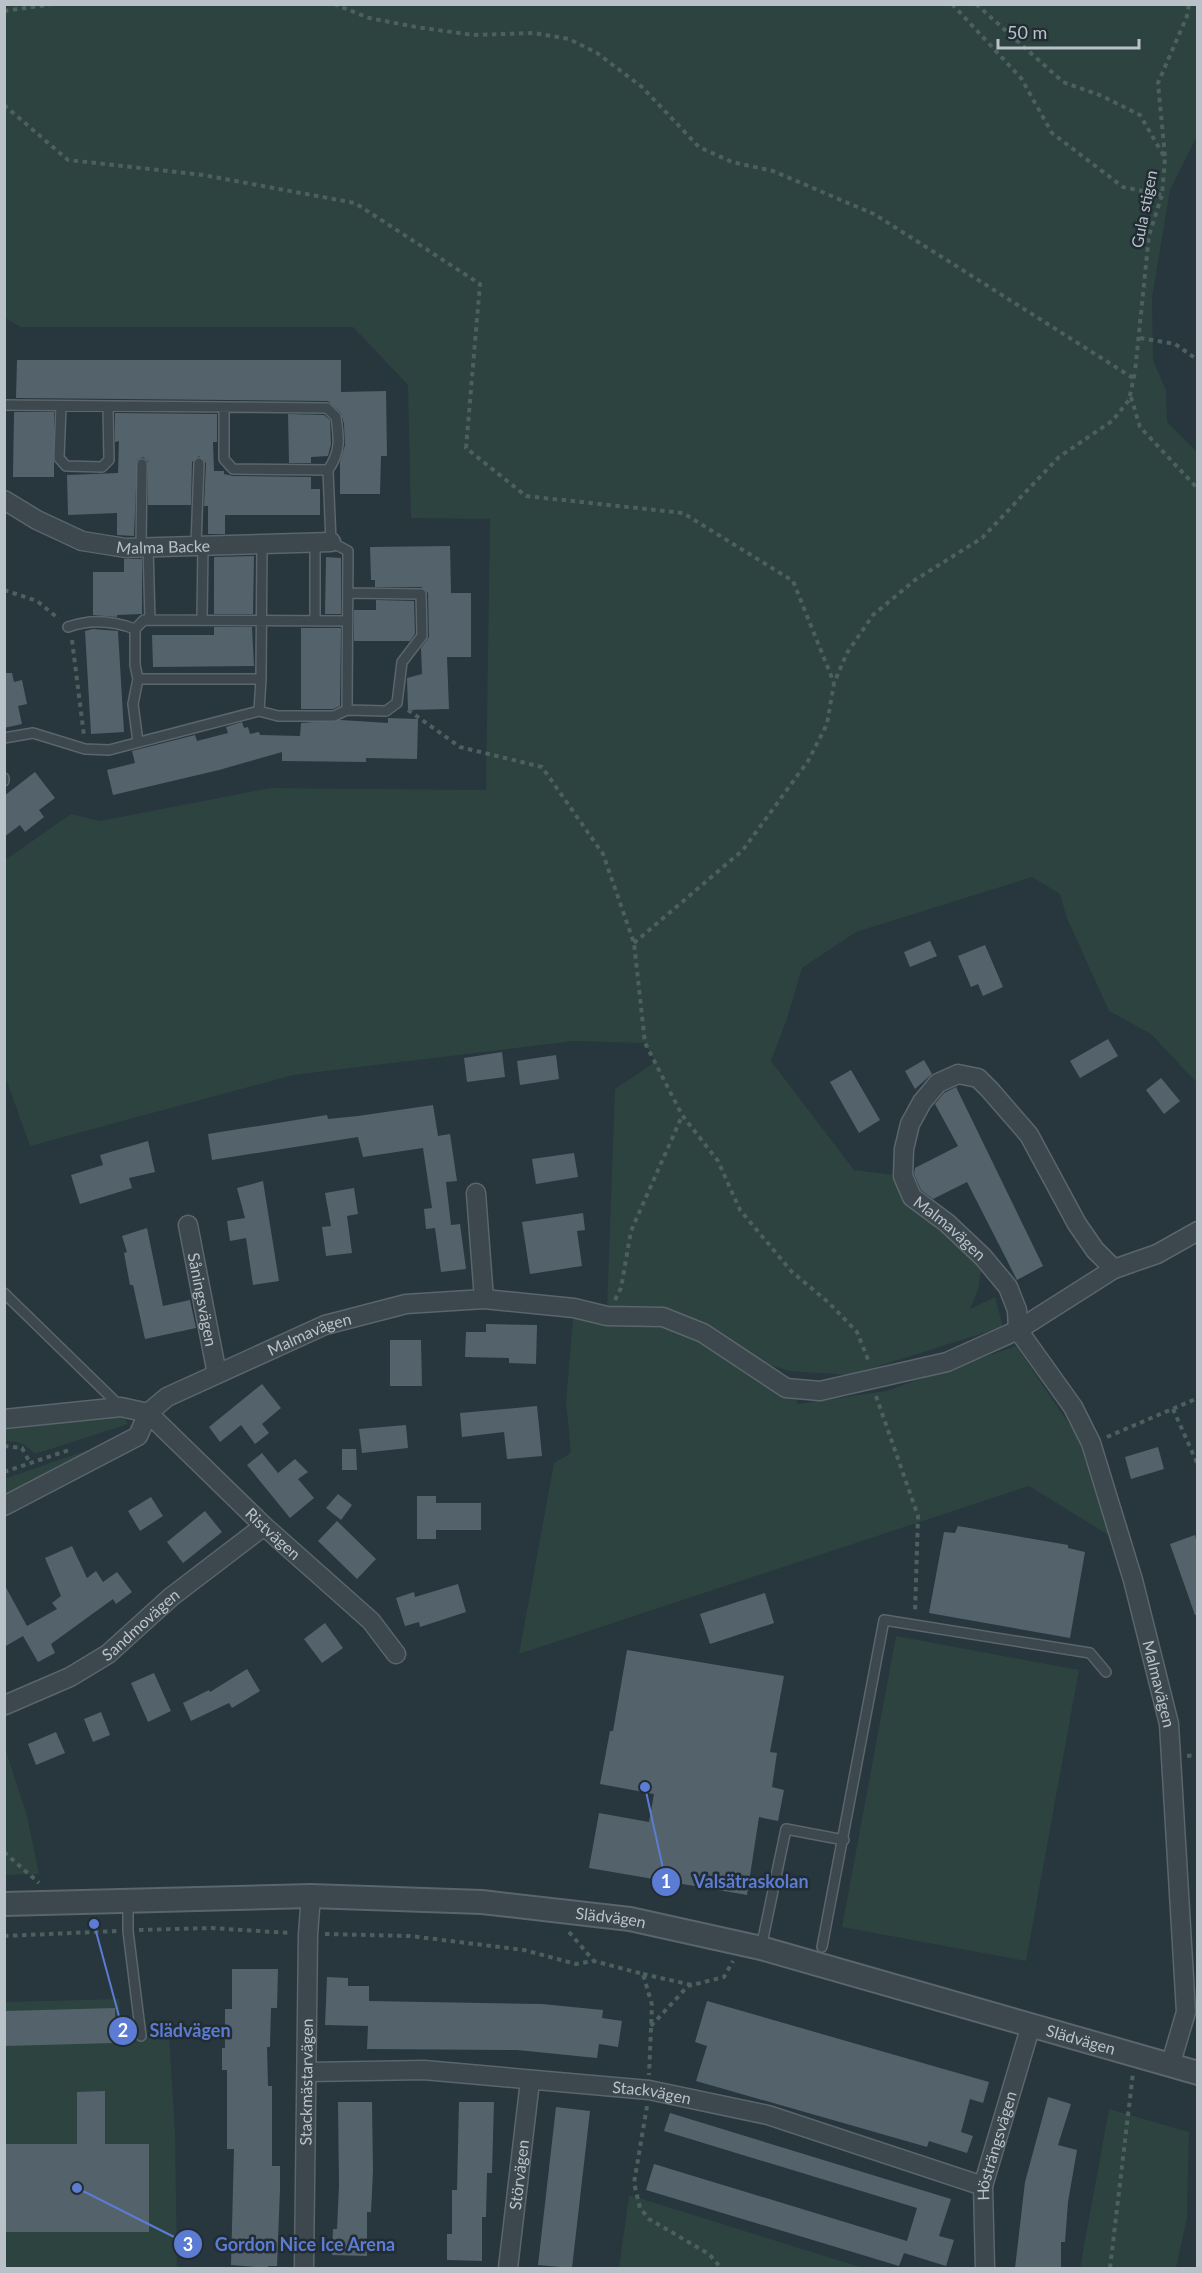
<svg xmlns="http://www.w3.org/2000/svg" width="1202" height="2273" font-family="Lato,sans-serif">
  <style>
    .green { fill: #2d433f }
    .building { fill: #54636b }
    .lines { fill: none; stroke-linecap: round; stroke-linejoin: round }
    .service-casing { stroke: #5a656c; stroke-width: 12 }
    .minor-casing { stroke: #5a656c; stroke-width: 21 }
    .tertiary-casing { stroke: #5a656c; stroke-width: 26 }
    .path { stroke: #4c605d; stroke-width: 4; stroke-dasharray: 4.5 4.5; stroke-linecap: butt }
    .service { stroke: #3c474e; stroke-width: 9 }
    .minor { stroke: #3c474e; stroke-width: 18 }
    .tertiary { stroke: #3c474e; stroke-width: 22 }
    .labels { text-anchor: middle; stroke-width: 5; stroke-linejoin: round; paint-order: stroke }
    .street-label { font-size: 16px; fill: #b9c2c9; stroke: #212c33 }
    .leader { fill: none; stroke: #5b7cd2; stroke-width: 2 }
    .callout-dot { fill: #5b7cd2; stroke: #212c33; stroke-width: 2 }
    .mark-label { font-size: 18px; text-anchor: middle; font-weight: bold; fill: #fff }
    .callout-label { font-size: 18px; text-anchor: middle; font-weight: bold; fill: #5b7cd2; stroke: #212c33; stroke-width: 5; stroke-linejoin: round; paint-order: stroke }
  </style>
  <rect width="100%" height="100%" fill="#28363e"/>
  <path class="green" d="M4 5H1197V136L1170 190 1152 298 1153 360 1166 390 1167 422 1197 452V1083L1151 1034 1109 1011 1066 916 1060 894 1032 877 856 932 802 968 787 1019 771 1061 854 1170 903 1176 983 1257 978 1290 970 1309 995 1297 1003 1327 850 1375 790 1371 744 1358 792 1389 798 1404 886 1391 1016 1346 1078 1437 1110 1536 1029 1486 519 1654 554 1463 571 1453 566 1402 574 1308H607L615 1089 655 1062 645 1043 573 1041 293 1075 30 1146 5 1076V860L71 814 100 821 270 788 486 790 490 519 411 518 408 385 353 327H21L5 318Z
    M116 1416 124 1418 128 1424 35 1454C25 1444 19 1440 5 1442L4 1430Z
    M120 1439 5 1497 4 1479Z
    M896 1636 1079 1670 1026 1961 842 1927Z
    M4 1745 27 1816 39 1874 5 1875Z
    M119 1999 121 2037 169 2035 175 2130 177 2268H5V2002Z
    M1109 2109 1189 2132 1187 2218 1176 2268H1080Z
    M629 2195 863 2268H619Z"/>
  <path class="building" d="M17 360H341V392L386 391 387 456H381L380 494H340V462L345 445 344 424 341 413 328 401 16 398Z
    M14 412H54V477H13Z
    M115 413 217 414V442H213L214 471H224V474L233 476 311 477V489H320V515H225V534H208V506H204L206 463 199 456 192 462 191 505H148V461L143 457 137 460 134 536 117 535V513L68 515 67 475 118 473 119 441 115 442Z
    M288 414 324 415 330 420 331 444 328 456 311 457V463H289Z
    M450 546 451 593H471V657H447L449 709 408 710 407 678 422 674 421 648 429 637 428 593 421 587H375V580H371L370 547Z
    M254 556 253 614H214V557Z
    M326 557 341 558V614H325Z
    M124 559H142V614L117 615V617L93 615V572H124Z
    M376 600 414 601 415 634 410 641H354V610H376Z
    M214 627H252L254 666 153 667 152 635H214Z
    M301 628H341L340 706 333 709H301Z
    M93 629 118 631 124 732 91 734 85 631Z
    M4 673H12L14 682 22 680 27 704 18 706 22 724 4 728Z
    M388 718 418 719 417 759 366 758V762L282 761V752L219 770 113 795 107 770 135 763 132 751 195 735 197 741 228 733 226 727 242 722 244 728 248 727 250 734 259 732 260 735 300 736 301 723 341 720 388 723Z
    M35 772 55 798 39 810 44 817 25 832 20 825 4 837V796Z
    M930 941 937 956 910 967 904 952Z
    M985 945 1003 987 983 996 978 984 971 987 958 956Z
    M1108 1039 1118 1056 1080 1078 1070 1061Z
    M502 1052 505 1077 467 1082 464 1058Z
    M556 1055 559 1079 520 1085 517 1061Z
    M924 1060 932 1074 915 1089 905 1071Z
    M851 1070 880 1120 859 1133 830 1082Z
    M1161 1078 1180 1101 1164 1114 1146 1090Z
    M956 1087 1043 1266 1017 1280 967 1182 933 1199 921 1190 914 1174 915 1168 958 1146 935 1104 944 1093Z
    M433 1105 438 1136 450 1134 457 1181 446 1182 451 1225 460 1224 466 1269 441 1272 435 1228 426 1229 424 1209 432 1208 423 1148 363 1157 358 1137 212 1160 208 1134 327 1115 328 1119 358 1116Z
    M148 1141 155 1172 129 1178 132 1188 80 1204 71 1175 103 1165 100 1155Z
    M574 1153 578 1177 536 1184 532 1159Z
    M263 1181 279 1281 253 1285 246 1238 230 1241 227 1221 245 1218 237 1188Z
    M354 1188 358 1214 347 1216 352 1253 326 1256 322 1227 331 1226 325 1193Z
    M583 1213 585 1230 577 1231 582 1266 530 1274 522 1222Z
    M147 1228 163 1306 190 1300 196 1328 145 1339 133 1285H130L124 1253 127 1252 122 1236Z
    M486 1324 537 1325 536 1364 509 1363V1358L465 1357 466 1332H486Z
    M390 1340H421L422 1386H390Z
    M262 1384 281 1408 262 1424 269 1433 255 1444 241 1425 220 1442 209 1427Z
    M537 1406 542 1456 507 1459 504 1432 462 1437 460 1413Z
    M406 1425 408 1448 362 1453 359 1429Z
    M1158 1447 1164 1469 1131 1479 1125 1457Z
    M342 1449H356L357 1470H342Z
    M262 1453 278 1473 295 1459 308 1472 298 1479 314 1498 290 1518 247 1465Z
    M338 1494 352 1505 341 1520 326 1508Z
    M417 1496H436V1503H481V1530H436V1539H417Z
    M151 1497 163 1516 140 1531 128 1511Z
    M205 1511 222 1532 183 1563 167 1542Z
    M337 1521 376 1559 357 1579 318 1541Z
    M958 1526 1068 1545V1548L1085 1552 1070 1638 929 1613 944 1532 955 1533Z
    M1195 1535 1197 1543V1615H1195L1170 1544Z
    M72 1546 87 1578 96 1571 103 1582 117 1572 132 1592 116 1604 113 1599 51 1644 55 1653 38 1662 23 1636 4 1647V1584L27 1626 57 1609 52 1603 61 1596 45 1558Z
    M458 1584 466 1612 420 1627 419 1622 405 1626 396 1598 414 1592 415 1597Z
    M765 1593 774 1623 710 1644 700 1614Z
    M325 1623 343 1648 322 1663 304 1639Z
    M627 1650 784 1676 770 1752 777 1753 772 1787 784 1790 778 1821 759 1817 747 1895 589 1868 599 1813 649 1822 654 1794 600 1784 610 1731H613Z
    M247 1669 260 1691 232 1708 229 1703 191 1721 183 1703 209 1690 210 1692Z
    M154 1673 171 1711 148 1722 131 1683Z
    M101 1712 110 1735 93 1742 84 1719Z
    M56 1732 65 1753 36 1765 28 1744Z
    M232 1969H278L277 2008H271L270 2047H267L268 2086H272V2166H280V2189L277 2266H268V2268L231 2265 234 2149H227V2070H222V2048H225V2009H232Z
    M327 1977 348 1978V1986H369V2001L542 2004 603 2010 602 2018 622 2021 618 2047 599 2044 597 2058 517 2050 367 2049 368 2026 325 2025Z
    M707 2001 989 2082 983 2103 970 2099 961 2132 973 2136 967 2153 929 2141 927 2147 696 2081 707 2046 695 2042Z
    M115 2008V2043L4 2046V2011Z
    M105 2091V2144H149V2232H4V2144H77V2092Z
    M1048 2097 1071 2104 1058 2145 1077 2150 1068 2202 1065 2242H1061V2268H1015L1025 2182Z
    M338 2102H372L373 2171 371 2212H367V2256L332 2255 333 2229H337L339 2185Z
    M459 2102H494L492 2173H487L486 2217H482V2261L447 2260V2234H452V2190H457Z
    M556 2107 590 2111 572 2268 538 2265Z
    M670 2113 951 2199 939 2236 954 2240 946 2266 904 2253 899 2266 646 2190 654 2164 907 2241 917 2208 664 2131Z"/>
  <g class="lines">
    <g class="service-casing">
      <path id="service" d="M4 405 327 408 336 417C339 438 341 452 328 470L331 542 348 551 347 710
        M61 406 59 458 66 466 102 467 109 460 108 407
        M224 408V459L233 469 328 470
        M196 545 199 463
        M141 547 142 464
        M148 547 150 620
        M202 620 203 545
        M315 621V542
        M68 627C90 619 114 621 135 629
        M138 679H261L262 544
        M259 711 261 679
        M4 738 33 733 85 749 109 750 259 711 278 716H334L347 710 386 711 397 703 402 662 422 636 421 594 348 593
        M138 742 133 704 138 679 135 665V629L144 620 348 621
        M4 778V781
        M4 1293 121 1407
        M128 1902V1931L141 2036
        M822 1947 884 1620 1090 1653 1106 1672
        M761 1948 786 1829 844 1840"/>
    </g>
    <g class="minor-casing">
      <g id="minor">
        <path id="s1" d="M4 500 37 520 82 541 126 548 331 542"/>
        <path d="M476 1193 484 1299"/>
        <path id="s2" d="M188 1225 217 1374"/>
        <path id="s3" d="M1114 1269 1095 1250 1077 1224 1029 1135 990 1090 978 1078 958 1074 938 1083 922 1102 910 1124 904 1149 903 1176 912 1197 947 1223 983 1257 1008 1287 1017 1310 1018 1330 1073 1407 1091 1443 1133 1580 1169 1724 1186 2012 1170 2066"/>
        <path id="s4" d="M4 1419 121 1407 148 1413 167 1397 325 1325 406 1304 484 1299 574 1308 607 1316 663 1317 703 1333 786 1388 820 1391 947 1362 1018 1330 1114 1269 1157 1254 1198 1231"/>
        <path id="s5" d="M4 1506 138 1436 148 1413 264 1526 371 1621 396 1654"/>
        <path id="s6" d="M5 1705 70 1677 108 1654 171 1597 264 1526"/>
        <path id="s7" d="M308 2072 424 2070 649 2090 768 2115 983 2186"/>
        <path id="s8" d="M304 2268 308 1934 311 1896"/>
        <path id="s9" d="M508 2268 530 2081"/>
        <path id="s10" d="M985 2268 983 2186 1031 2025"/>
      </g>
    </g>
    <g class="tertiary-casing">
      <g id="tertiary">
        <path id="s11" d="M4 1904 311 1896 482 1902 630 1919 761 1948 1198 2073"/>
      </g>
    </g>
    <path class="path" d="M334 4 369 18 416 27 473 35 534 33 569 39 597 53 642 87 699 147 732 162 773 171 874 214 1133 378
      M952 4 1021 78 1052 133 1123 187 1162 195
      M976 4 1063 82 1102 96 1140 115 1165 158 1162 195 1149 235 1135 372
      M4 11 53 4
      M4 105 68 160 203 175 355 203 480 284 466 448 526 496 683 513 793 581 834 683
      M1165 156 1158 83 1187 16 1189 4
      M1140 338 1175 344 1198 360
      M1131 397 1140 427 1198 489
      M4 590 37 601 59 619
      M72 640 84 736
      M408 710 460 747 542 767 603 854 634 943 645 1043 682 1115 718 1161 740 1210 792 1272 828 1302 857 1332 869 1362
      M634 943 743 850 808 761 827 724 834 683 847 653 873 615 915 580 982 538 1059 457 1112 421 1129 400 1135 372
      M615 1300 621 1288 631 1231 682 1116
      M876 1396 918 1516 915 1612
      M1173 1409 1198 1465
      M1107 1437 1198 1398
      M4 1446 22 1448 30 1463
      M4 1472 69 1450
      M1187 1756 1198 1755
      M4 1852 39 1883
      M139 1930 211 1928 290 1933
      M569 1932 593 1960
      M325 1934 410 1936 524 1950 576 1964 594 1961 643 1974 652 2005 649 2075
      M4 1936 117 1931
      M643 1974 692 1985
      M651 2026 688 1986 724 1977 733 1961
      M647 2106 634 2183 640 2208 649 2219 709 2254 721 2268
      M1110 2268 1133 2073"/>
    <use href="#service" class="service"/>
    <use href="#minor" class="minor"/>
    <use href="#tertiary" class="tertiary"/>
  </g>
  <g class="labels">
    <g class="street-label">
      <text transform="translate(1144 209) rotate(-79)" y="6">Gula stigen</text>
      <text dy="6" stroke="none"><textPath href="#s1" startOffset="170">Malma Backe</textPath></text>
      <text dy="6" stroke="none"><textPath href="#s3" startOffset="453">Malmavägen</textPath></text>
      <text dy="6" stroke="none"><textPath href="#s2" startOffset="76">Såningsvägen</textPath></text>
      <text dy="6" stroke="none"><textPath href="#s4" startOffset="326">Malmavägen</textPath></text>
      <text dy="6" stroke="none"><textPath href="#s5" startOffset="350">Ristvägen</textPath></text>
      <text dy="6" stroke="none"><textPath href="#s6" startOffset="159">Sandmovägen</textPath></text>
      <text dy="6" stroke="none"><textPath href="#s3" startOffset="966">Malmavägen</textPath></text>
      <text dy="6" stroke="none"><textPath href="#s11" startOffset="608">Slädvägen</textPath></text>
      <text dy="6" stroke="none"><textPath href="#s11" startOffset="1094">Slädvägen</textPath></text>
      <text dy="6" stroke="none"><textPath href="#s8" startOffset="186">Stackmästarvägen</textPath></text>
      <text dy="6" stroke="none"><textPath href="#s7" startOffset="345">Stackvägen</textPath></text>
      <text dy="6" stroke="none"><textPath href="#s10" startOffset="124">Hösträngsvägen</textPath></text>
      <text dy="6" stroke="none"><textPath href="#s9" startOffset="94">Störvägen</textPath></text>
    </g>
  </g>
  <path class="leader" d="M645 1787L666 1882M94 1924L123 2031M77 2188L188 2244"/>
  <g class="callout-dot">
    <circle cx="645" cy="1787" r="6"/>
    <circle cx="94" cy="1924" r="6"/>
    <circle cx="77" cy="2188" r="6"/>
    <circle cx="666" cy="1882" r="15"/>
    <circle cx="123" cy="2031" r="15"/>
    <circle cx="188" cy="2244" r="15"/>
  </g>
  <g class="mark-label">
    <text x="666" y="1888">1</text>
    <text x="123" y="2037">2</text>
    <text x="188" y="2251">3</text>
  </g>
  <g class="callout-label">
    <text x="751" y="1888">Valsätraskolan</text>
    <text x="190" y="2037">Slädvägen</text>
    <text x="305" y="2251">Gordon Nice Ice Arena</text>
  </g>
  <rect width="1202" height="2273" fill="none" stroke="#b9c2c9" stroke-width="12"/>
  <path d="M998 39v9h141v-9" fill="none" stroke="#b9c2c9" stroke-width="3"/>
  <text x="1007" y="39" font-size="18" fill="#b9c2c9" stroke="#212c33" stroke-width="4.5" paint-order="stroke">50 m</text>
</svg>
